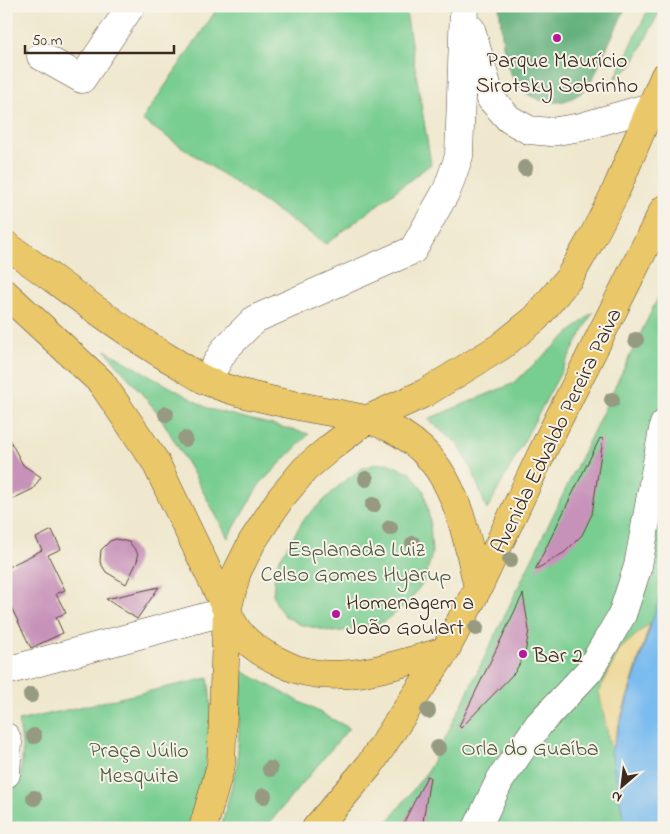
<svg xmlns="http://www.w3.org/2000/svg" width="670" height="834" font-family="'Indie Flower',sans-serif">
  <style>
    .green { fill: #78cd91; stroke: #5a7c58 }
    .forest { fill: #62b07b; stroke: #4e6d4c }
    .sand { fill: #eeda9e; stroke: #94825e }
    .water { fill: #7abcef; stroke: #5a7386 }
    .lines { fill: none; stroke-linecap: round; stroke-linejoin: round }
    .stream { stroke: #7abcef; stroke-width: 6 }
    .building { fill: #c792b9 }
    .minor-casing { stroke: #564638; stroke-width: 29 }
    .major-casing { stroke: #564638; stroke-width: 29 }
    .minor { stroke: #fff; stroke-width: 28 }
    .major { stroke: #eac769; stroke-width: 28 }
    .tree { fill: #969a80 }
    .poi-dot { fill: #b5179e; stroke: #f7f3e8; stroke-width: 2 }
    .labels { text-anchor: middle; stroke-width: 4; stroke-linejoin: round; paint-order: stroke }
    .poi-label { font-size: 22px; fill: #3b2a1e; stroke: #f7f3e8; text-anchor: start }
    .street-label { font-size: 22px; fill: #3b2a1e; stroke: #f7f3e8 }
    .park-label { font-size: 22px; fill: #4d5b40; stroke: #f7f3e8 }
  </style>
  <rect width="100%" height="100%" fill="#f7f3e8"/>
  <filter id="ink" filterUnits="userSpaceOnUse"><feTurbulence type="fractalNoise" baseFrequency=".02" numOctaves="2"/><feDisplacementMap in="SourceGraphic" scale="10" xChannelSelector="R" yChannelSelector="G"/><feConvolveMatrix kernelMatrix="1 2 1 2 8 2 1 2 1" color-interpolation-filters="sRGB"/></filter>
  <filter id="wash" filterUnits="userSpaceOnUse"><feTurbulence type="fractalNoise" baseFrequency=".0096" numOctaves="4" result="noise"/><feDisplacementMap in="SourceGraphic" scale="20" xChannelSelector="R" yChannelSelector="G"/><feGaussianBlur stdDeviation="1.12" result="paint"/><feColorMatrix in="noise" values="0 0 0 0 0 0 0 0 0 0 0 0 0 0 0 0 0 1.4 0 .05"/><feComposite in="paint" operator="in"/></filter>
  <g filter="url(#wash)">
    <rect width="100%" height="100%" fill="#efe8ce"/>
    <path class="green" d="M219 6H405L431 164 326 244 142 120Z
      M650 6H662L632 66 615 79Z
      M664 285V671L625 828H383L427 772 448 733Z
      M593 312 487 510 473 472 458 444 428 419 512 384Z
      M105 350 209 409 309 434 259 485 228 538 192 471 158 413Z
      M387 463 410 472 424 491 430 521 432 554 424 581 406 605 383 622 366 628 333 632 299 624 285 616 277 606 273 594 276 565 304 519 342 483 361 469 375 464Z
      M242 671 349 728 265 828H221L237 765Z
      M208 678C217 731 204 777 190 828H6C6 821 4 811 6 804 8 797 14 790 17 783 25 763 23 741 18 721Z"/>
    <path class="forest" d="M499 6H626C618 25 609 43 600 62 597 69 594 79 588 86 579 97 563 104 548 102 500 93 504 45 499 6Z"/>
    <path class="sand" d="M650 623 611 751 599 691 620 649Z"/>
    <path class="water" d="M664 583V828H625L611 751Z"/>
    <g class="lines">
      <path class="stream" d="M659 170 664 157"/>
    </g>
    <g id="blocks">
      <path class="building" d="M6 433 23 465 41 477 33 489 6 502Z
        M600 438 603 439 592 514 582 535 565 552 535 570Z
        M52 530 61 549 48 555 65 590 56 594 66 613 56 617 63 633 31 648 6 597V568L42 550 36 538Z
        M116 539 129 542 137 552 138 558 136 564 126 584 106 572 100 562 101 550 110 541Z
        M159 587 137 619 106 599Z
        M523 594 529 630 525 654 515 672 461 728 459 726Z
        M427 776 430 777 422 828H401Z"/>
    </g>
  </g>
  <g filter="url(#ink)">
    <use href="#blocks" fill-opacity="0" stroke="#564638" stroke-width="1"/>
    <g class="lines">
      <g class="minor-casing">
        <path id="minor" d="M471 29 491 99 509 119 529 130 551 132 581 127 650 107
          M41 56 82 79 131 6
          M206 381 225 349 255 319 413 250 447 190 459 156 464 6
          M6 671 227 611
          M6 737 8 743 6 774
          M477 828 500 780 539 724 589 671 622 615 638 566 664 424"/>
      </g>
      <g class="major-casing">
        <path id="major" d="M6 245C60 283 112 324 168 358 181 365 194 375 207 381 232 392 258 397 284 403 311 409 339 413 365 419 450 441 462 515 478 588
          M6 294 101 382 155 461 227 611C230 618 234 625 238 631 248 644 263 654 278 661 284 664 292 668 299 670 347 684 398 664 445 651
          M203 828 221 765 227 611 237 572 252 542 280 499 305 469 331 447 366 420 425 393 500 347 536 318 569 278 592 238 614 195 664 77
          M316 828 369 766 445 651 478 588 549 438 664 209"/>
      </g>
      <use href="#minor" class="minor"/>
      <use href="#major" class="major"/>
    </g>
    <g class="tree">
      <circle cx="525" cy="168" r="8"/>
      <circle cx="636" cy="340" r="8"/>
      <circle cx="612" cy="400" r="8"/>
      <circle cx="166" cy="414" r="8"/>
      <circle cx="185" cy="439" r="8"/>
      <circle cx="366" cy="479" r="8"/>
      <circle cx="373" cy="505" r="8"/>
      <circle cx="390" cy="528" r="8"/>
      <circle cx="413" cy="544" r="8"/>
      <circle cx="510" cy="560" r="8"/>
      <circle cx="476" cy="628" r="8"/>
      <circle cx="31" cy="695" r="8"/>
      <circle cx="428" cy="711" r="8"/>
      <circle cx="34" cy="736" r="8"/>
      <circle cx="438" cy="748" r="8"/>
      <circle cx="270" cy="769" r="8"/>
      <circle cx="264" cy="796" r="8"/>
      <circle cx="34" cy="798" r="8"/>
    </g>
  </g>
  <g class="poi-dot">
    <circle cx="557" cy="38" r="5"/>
    <circle cx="336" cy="614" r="5"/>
    <circle cx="523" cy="654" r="5"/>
  </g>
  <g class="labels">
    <g class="poi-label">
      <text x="557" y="67" text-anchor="middle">Parque Maurício<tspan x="557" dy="25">Sirotsky Sobrinho</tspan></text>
      <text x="346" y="609">Homenagem a<tspan x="346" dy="25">João Goulart</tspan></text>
      <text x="533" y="662">Bar 2</text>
    </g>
    <g class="street-label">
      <text transform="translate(555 430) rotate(-64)" y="8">Avenida Edvaldo Pereira Paiva</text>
    </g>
    <g class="park-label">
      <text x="356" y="556">Esplanada Luiz<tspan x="356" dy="25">Celso Gomes Hyarup</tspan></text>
      <text x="530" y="755">Orla do Guaíba</text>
      <text x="139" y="757">Praça Júlio<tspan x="139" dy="25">Mesquita</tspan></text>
    </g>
  </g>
  <rect width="670" height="834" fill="none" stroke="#f7f3e8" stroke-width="25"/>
  <g transform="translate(622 786) rotate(208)" stroke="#f7f3e8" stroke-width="4" paint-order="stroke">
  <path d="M0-4L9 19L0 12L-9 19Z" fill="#3b2a1e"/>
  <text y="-8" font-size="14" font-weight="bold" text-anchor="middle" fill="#3b2a1e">N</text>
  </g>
  <path d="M25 45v8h149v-8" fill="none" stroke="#3b2a1e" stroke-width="2.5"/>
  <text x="32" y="45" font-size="15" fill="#3b2a1e" stroke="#f7f3e8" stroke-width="4" paint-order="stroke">50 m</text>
</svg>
